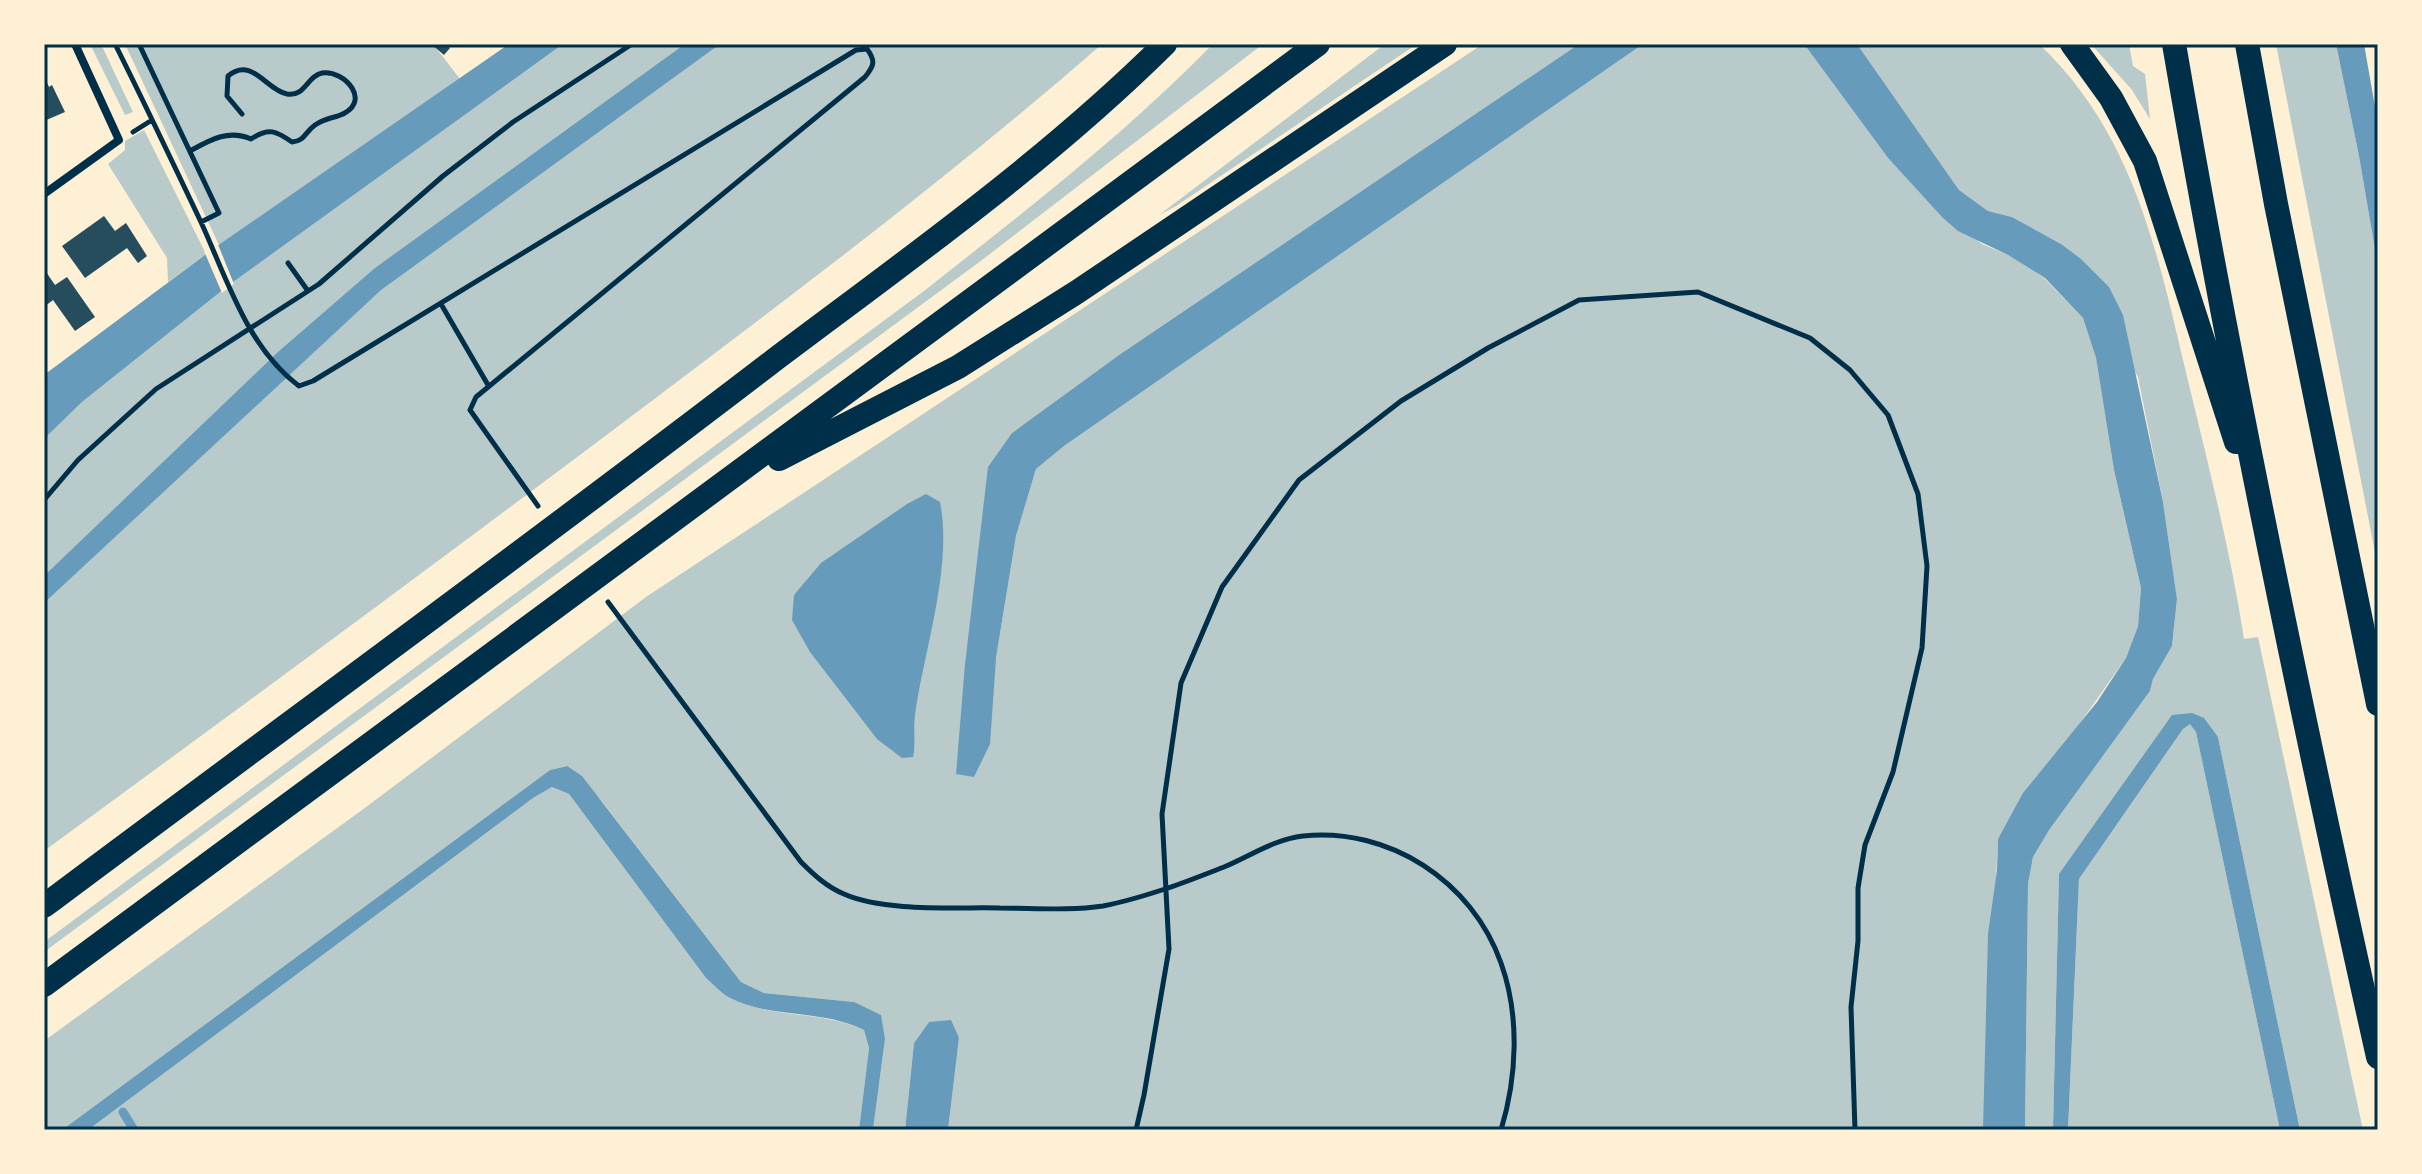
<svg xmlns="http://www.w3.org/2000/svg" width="2422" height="1174" font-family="'Exo 2',sans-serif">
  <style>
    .green { fill: #b9caca }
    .water { fill: #669bbc }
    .pier { fill: #fdf0d5 }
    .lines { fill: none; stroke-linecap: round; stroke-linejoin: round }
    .stream { stroke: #669bbc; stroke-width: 9 }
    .building { fill: #264d5e }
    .path { stroke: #003049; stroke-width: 5 }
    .minor { stroke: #003049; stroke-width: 8 }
    .motorway { stroke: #003049; stroke-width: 24 }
    .neatline { fill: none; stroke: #003049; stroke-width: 3 }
  </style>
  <rect width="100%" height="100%" fill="#fdf0d5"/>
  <path class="green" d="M90 44H101L133 112 125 115Z
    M125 44H433L460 79 219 245Z
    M563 44H1102C959 169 808 283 657 397 454 550 249 701 44 851V439L82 402 229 285Z
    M1213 44H1263L978 263 44 952V942L924 291C1024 212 1124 135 1213 44Z
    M1385 44H1417L1176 206 1159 215Z
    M1483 44H1579L1119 355 1012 433 980 548 965 664 996 658 1016 536 1036 469 1064 446 1643 44H1804L1888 158 1927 200 1982 244 2008 255 2044 278 2083 318 2096 358 2114 470 2141 588 2138 626 2126 658 1998 839 1984 1130H948L959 1038 929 1022 914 1043 905 1130H873L885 1039 854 1002 764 993 741 982 601 800 566 766 550 770 62 1130H44V1041L362 810 646 597Z
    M1857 44H2039C2138 138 2159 262 2190 389 2210 472 2231 554 2244 639L2258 637 2363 1130H2300L2218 737 2192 713 2059 874 2053 1130H2025L2028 884 2033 857 2049 829 2150 691 2153 679 2172 646 2177 599 2163 502 2138 377 2061 244 2012 217 1988 211 1959 190Z
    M2091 44H2129L2133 66 2145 74 2150 119 2132 90Z
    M2276 44H2336L2359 156 2378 267V568Z
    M144 130 206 254 168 282 167 258 108 164 125 150V141Z
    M2190 723 2196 732 2280 1130H2068L2079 879 2183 729Z
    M552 787 569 794 706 978C714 985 722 994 730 998 772 1019 822 1010 864 1030L869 1048 859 1130H88L533 798Z"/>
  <path class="water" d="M509 44H563L229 285 82 402 44 439V375L217 246Z
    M685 44H720L381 290 44 603V576L278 352 375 268Z
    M1579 44H1643L1064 446 1036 469 1016 536 996 658 990 744 974 777 956 774 965 664 988 467 1012 433 1119 355Z
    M1804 44H1857L1959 190 1988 211 2012 217 2061 244 2081 259 2109 287 2123 315 2163 502 2177 599 2172 646 2153 679 2150 691 2049 830 2033 857 2028 884 2025 1130H1983L1988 934 1997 870 1998 839 2023 793 2097 702 2126 658 2138 626 2141 588 2114 470 2096 358 2083 318 2045 278 2008 255 1958 231 1943 218 1888 158Z
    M2336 44H2364L2378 124V267L2359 156Z
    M926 494 940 502C953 566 924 650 915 715 913 729 916 743 913 757L902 758 877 739 810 652 792 620 794 595 821 563 907 504Z
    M2192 713 2204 718 2218 737 2300 1130H2280L2196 732 2190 724 2183 729 2079 879 2068 1130H2053L2059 874 2172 715Z
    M567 766 582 776 741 982 764 993 854 1002 881 1015 885 1039 873 1130H859L869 1048 864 1030C822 1009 772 1019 730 998 722 994 714 985 706 978L569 794 552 787 533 798 88 1130H62L550 770Z
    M951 1020 959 1038 948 1130H905L914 1043 929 1022Z"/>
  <path class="pier" d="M217 242 234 284 222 293 204 251Z"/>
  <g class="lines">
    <path class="stream" d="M123 1112 134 1130"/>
  </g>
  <path class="building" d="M431 44H445L450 48 444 55Z
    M44 76 49 87 52 85 65 112 44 121Z
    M104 216 115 231 126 223 147 256 138 263 127 248 85 278 62 246Z
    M44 269 55 285 67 277 95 317 75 331 53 300 44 307Z"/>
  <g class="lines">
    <path class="path" d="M115 44C144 102 172 161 200 220 227 278 246 346 299 386L313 381 856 50 867 49C876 61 874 66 865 77L476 397 470 410 538 506
      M139 44 219 213 201 222
      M133 132 152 120
      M190 151C210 140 228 129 251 139 269 127 276 131 292 142 305 141 305 132 315 125 322 120 330 118 338 116 375 103 344 69 322 73 307 76 305 97 287 94 266 90 252 56 228 76L227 96 242 114
      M288 263 308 291
      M441 304 488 385
      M44 500 78 460 156 389 319 284 443 176 513 122 632 44
      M608 602 801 862C814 875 827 887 844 894 884 912 956 907 1000 908 1034 908 1070 911 1103 906 1124 902 1147 895 1168 888 1186 882 1206 874 1224 867 1250 856 1275 839 1303 836 1389 827 1472 881 1501 963 1520 1016 1517 1077 1501 1130
      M1136 1130 1144 1095 1169 949 1162 814 1181 683 1222 587 1299 480 1401 401 1488 348 1579 300 1698 292 1810 338 1850 370 1888 415 1918 494 1927 566 1922 648 1893 772 1865 845 1858 888V941L1851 1007 1855 1130"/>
    <path class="minor" d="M44 194 119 140 75 44"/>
    <path class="motorway" d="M2072 44 2111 98 2145 161 2236 442
      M2174 44C2232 383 2303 721 2378 1057
      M2247 44 2276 204 2378 704
      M779 459 958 367 1077 292 1445 44
      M44 906C287 724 532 546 773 361 907 260 1046 162 1165 44
      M44 985 1318 44"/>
  </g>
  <rect width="2422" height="1174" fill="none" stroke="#fdf0d5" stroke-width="92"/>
  <rect x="46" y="46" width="2330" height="1082" class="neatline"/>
</svg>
